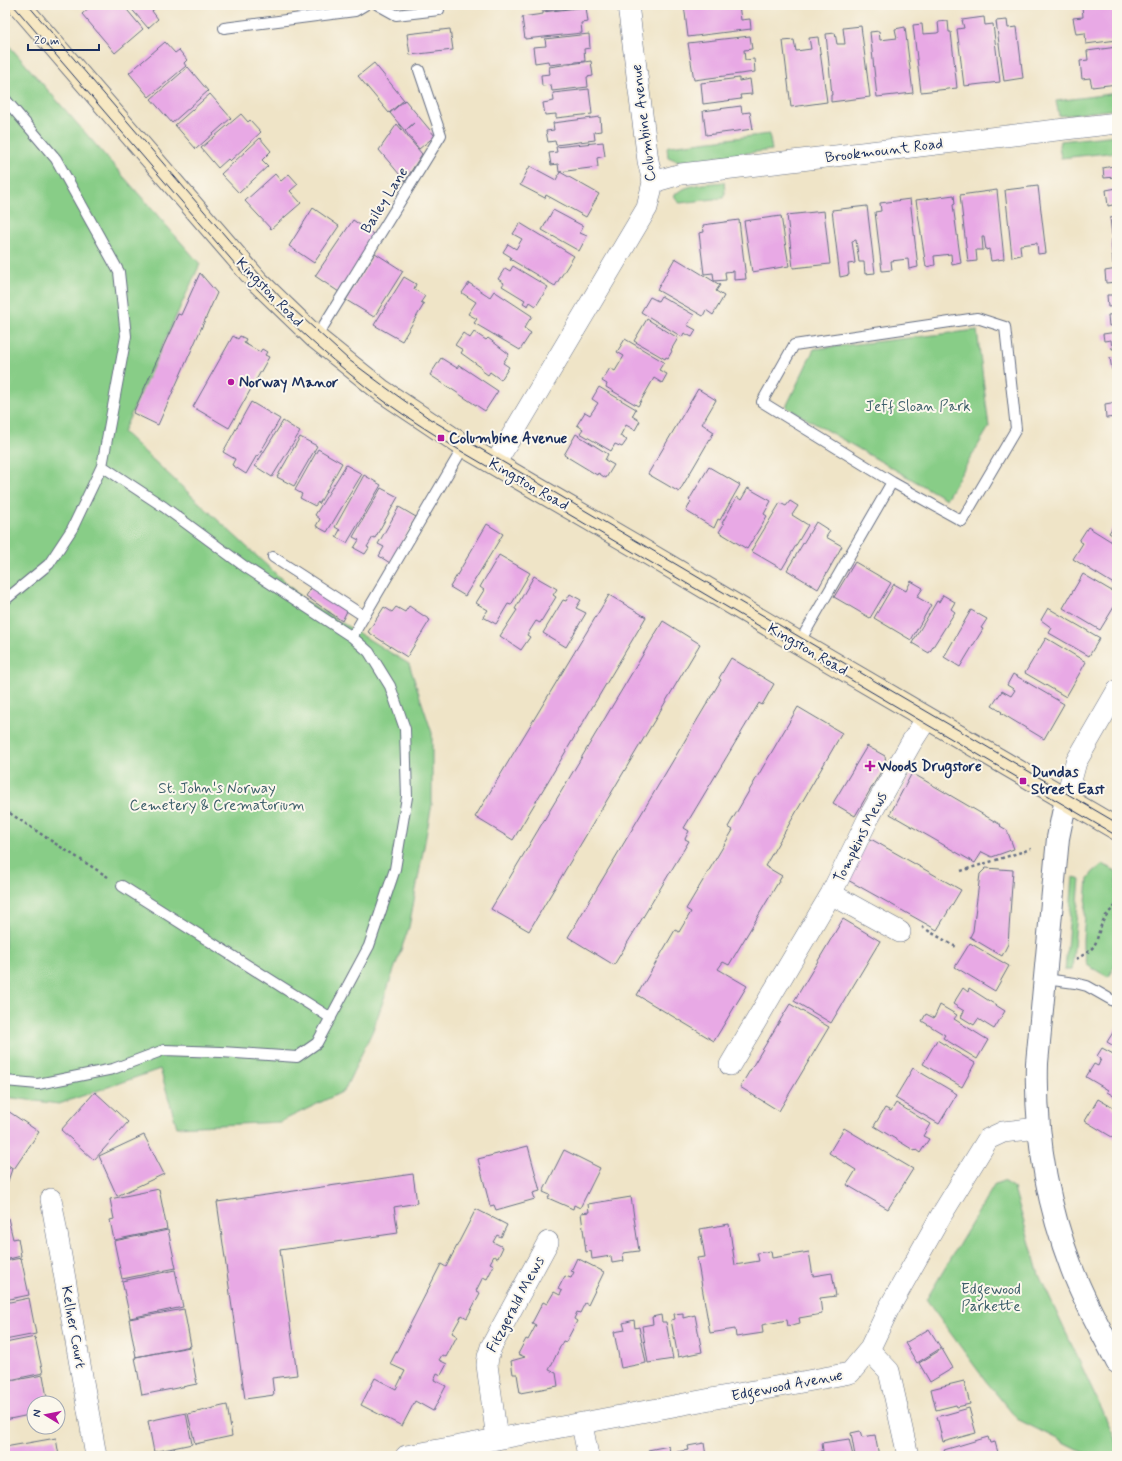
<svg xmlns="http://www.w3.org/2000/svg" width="1122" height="1461" font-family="Mynerve,sans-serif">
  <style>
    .green { fill: #88cd87; stroke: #527e72 }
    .building { fill: #e8a9e5 }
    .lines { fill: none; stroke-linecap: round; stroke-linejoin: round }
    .service-casing { stroke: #656e83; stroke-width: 12 }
    .minor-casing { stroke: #656e83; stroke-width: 22 }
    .tertiary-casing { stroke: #656e83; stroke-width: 24 }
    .secondary-casing { stroke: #656e83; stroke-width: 24 }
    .path { stroke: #656e83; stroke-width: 2.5; stroke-dasharray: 3 3; stroke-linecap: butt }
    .service { stroke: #fff; stroke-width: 10 }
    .minor { stroke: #fff; stroke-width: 21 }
    .tertiary { stroke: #fff; stroke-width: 22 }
    .secondary { stroke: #f7e8c3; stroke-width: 22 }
    .tram { stroke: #1b2f5e; stroke-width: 1 }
    .poi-dot { fill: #b5179e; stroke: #fbf7ec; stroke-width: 1.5 }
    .labels { text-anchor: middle; stroke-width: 4; stroke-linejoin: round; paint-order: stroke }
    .street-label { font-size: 15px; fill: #1b2f5e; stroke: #fbf7ec }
    .poi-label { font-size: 15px; font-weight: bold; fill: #1b2f5e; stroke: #fbf7ec; text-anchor: start }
    .park-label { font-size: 15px; fill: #3c5e6a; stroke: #fbf7ec }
  </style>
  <rect width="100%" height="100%" fill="#fbf7ec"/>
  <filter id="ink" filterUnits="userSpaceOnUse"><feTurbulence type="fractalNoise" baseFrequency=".025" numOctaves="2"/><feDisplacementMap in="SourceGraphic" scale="8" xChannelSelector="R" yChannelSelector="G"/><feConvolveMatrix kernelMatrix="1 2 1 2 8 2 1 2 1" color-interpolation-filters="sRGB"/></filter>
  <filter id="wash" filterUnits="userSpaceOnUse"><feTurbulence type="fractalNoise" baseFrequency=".012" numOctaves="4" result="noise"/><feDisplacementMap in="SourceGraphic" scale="16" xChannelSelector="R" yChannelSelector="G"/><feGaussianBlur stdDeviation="0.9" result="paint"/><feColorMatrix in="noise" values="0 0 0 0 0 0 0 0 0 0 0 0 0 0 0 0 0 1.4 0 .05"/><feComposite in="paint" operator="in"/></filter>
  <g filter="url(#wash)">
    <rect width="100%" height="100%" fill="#efe4c7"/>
    <path class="green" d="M5 41 200 264 123 432 303 599 409 664 432 733V804L409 927 373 1030 344 1091 280 1122 177 1127 160 1069 59 1104 5 1097Z
      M1117 93V109L1059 116 1056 101Z
      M769 134 772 150 682 161 675 160 668 157 667 147 669 146Z
      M1117 135V152L1061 158 1059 146 1060 141Z
      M724 182 725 193 723 198 680 203 677 201 674 195C688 183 707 184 724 182Z
      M977 330 989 427 946 499 786 407 814 349Z
      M1103 864 1117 872V962L1108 977 1087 965 1083 948V939L1088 879 1093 872Z
      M1073 877 1078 878 1080 879 1072 970H1065Z
      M1003 1181 1014 1188 1039 1275 1117 1442V1456H1091L1017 1419 985 1380 926 1300 995 1184Z"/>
    <g id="blocks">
      <path class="building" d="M92 5H123L143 29 115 53 82 14Z
        M128 5H159L152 11 158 19 148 28Z
        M542 5H579V7L542 11Z
        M684 5H739L741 20 750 19 751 29 688 37Z
        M1093 5H1117V40L1086 44 1085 33 1076 34 1073 18 1083 17 1082 6Z
        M586 7 588 22 581 23 582 33 525 39 522 17 543 14V12Z
        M984 17 985 25 993 24 1000 82 964 86 957 29 964 28 962 20Z
        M1007 20 1008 28 1017 27 1023 78 1004 81 996 21Z
        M948 21 949 32H951L957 88 921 92 913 25 922 24 923 34 937 33 939 32 938 22Z
        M861 26 870 97 831 102V95H832L826 34 835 33 837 44H845L843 28Z
        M905 27 913 93 877 97 870 32 879 31 880 40 897 38 895 29Z
        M450 29 453 50 410 55 407 34Z
        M589 34 590 48 584 49 585 61 549 65 548 61 535 63 533 47 546 46 545 39Z
        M750 36 752 49 744 50 745 60 754 59 755 72 694 80 688 43Z
        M818 37 827 102 791 107 783 41 794 40 796 51 811 49 809 38Z
        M165 42 175 53 179 50 187 60 184 63 186 66 149 97 129 73Z
        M1117 47V84L1092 87 1090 78 1082 79 1080 61 1088 60 1087 51Z
        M591 61 593 76 587 77 588 87 552 91 551 85 542 86 541 75 550 74 549 67Z
        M374 63 404 100 389 113 358 76Z
        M188 67 208 91 172 123 151 99Z
        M739 78V81L750 79 752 94 740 95 741 99 703 104 701 83Z
        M589 89 592 114 556 118V114L545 115 543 103 554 101 553 93Z
        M210 94 231 118 196 149 175 125Z
        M405 100 435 136 419 149 405 131 414 123 405 131 390 113Z
        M741 106 742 113 750 112 753 129 706 135 703 111Z
        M241 114 248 122 250 120 261 132 230 161 228 159 218 168 201 148Z
        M600 117 601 131 594 132 595 140 556 145 555 141 548 142 546 131 554 130 553 123Z
        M397 124 422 154 405 181 379 150Z
        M260 138 271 151 262 160 268 166 239 193 221 174Z
        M603 142 605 156 597 158 598 167 559 172 558 164 551 165 549 153 557 152 556 147Z
        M1113 162H1117V187L1115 177 1104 178 1103 168 1113 166Z
        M530 166 556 180 560 172 599 194 586 217 546 195 545 198 520 185Z
        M275 174 281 181 289 174 298 184 290 191 301 203 271 229 245 201Z
        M1038 186 1046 253 1038 254 1037 243 1020 245 1021 255 1012 257 1005 190Z
        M1117 188V204L1108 206 1106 190Z
        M997 190 1004 259 991 261 989 249 986 250 984 237H982L983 250H976L977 261 968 262 960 195Z
        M954 195 955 204 953 205 961 263 952 265 951 254 934 256 935 265 926 267 916 200Z
        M910 199 918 267 909 269 908 259 891 261 892 270 882 271 875 212 881 211 880 203Z
        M867 206 875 273 865 274 864 262H859L856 240 852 241 855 263 848 264 849 275 840 277 832 210Z
        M313 208 339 226 314 263 289 246Z
        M553 210 583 226 580 233 587 236 579 251 542 230Z
        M824 211 830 264 793 268 787 215Z
        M781 216 789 266 752 272 744 221Z
        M1117 217V234L1112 235 1110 218Z
        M353 220 376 236 339 292 315 276Z
        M739 220 746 279 734 280V271L725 272 726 280 714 281 713 273 704 274 699 233 704 232 703 225Z
        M520 223 574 256 555 286 510 259 511 257 503 252 508 244 516 249 522 239 513 234Z
        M1117 239V263L1113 264 1111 240Z
        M375 253 403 271 374 317 346 300Z
        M675 258 720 285 716 291 724 296 713 315 706 310 703 316 657 290Z
        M513 266 548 287 536 306 530 302 528 306 523 303 525 300 502 286 504 283 498 279 505 268 510 271Z
        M1117 269V286L1116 282 1106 283 1105 271Z
        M200 273 217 293 158 425 133 413 178 314 181 315Z
        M404 277 416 284 414 289 425 296 421 302 424 304 402 341 374 325Z
        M469 283 490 297 494 291 532 316 524 328 531 333 520 350 474 323 477 319 468 314 476 302 462 293Z
        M1107 295H1117V306L1108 307Z
        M661 296 694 315 687 325 696 330 692 337 684 333 682 337 641 312 650 297 658 301Z
        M1117 314V325L1109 326 1108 315Z
        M647 319 678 338 671 350 672 351 668 358 666 357 665 359 634 341Z
        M474 332 486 340 488 338 509 354 503 363 509 367 501 380 490 372 488 375 481 370 482 368 461 353 463 350 455 345 463 333 470 338Z
        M1117 332V348L1112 349 1111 340 1104 341 1103 334Z
        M233 336 238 339 240 336 246 339 244 343 260 352 262 349 267 352 265 355 269 357 229 428 193 407Z
        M625 339 664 362 659 370 667 374 662 383 654 378 638 406 606 387 607 384 602 381 610 368 615 371 624 356 617 352Z
        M1117 357V369L1112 370 1110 358Z
        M441 358 457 368 459 365 498 391 485 411 430 375Z
        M599 387 636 409 632 416 640 421 635 430 626 425 620 436 627 440 622 447 615 444 611 451 580 433 583 429 577 425 585 412 590 415 598 403 592 399Z
        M698 389 716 400 702 424 714 432 679 492 648 474Z
        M251 402 280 419 258 456 257 455 246 474 232 465 235 459 223 452Z
        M1117 402V417L1106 418 1105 404Z
        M283 421 300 432 272 477 255 466Z
        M576 434 608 454 605 460 614 465 606 478 598 473 597 475 564 455Z
        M300 437 317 446 294 486 277 477Z
        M318 449 342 463 319 504 318 502 315 506 300 498 302 494 295 490Z
        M346 465 362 474 327 532 316 526 320 519 315 515Z
        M709 467 740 485 720 520 718 519 714 528 686 511 691 502 689 500Z
        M364 475 381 485 347 543 336 537 340 530 335 527Z
        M381 488 398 497 375 538 373 537 367 547 369 548 365 554 354 548 359 540 353 537Z
        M748 488 771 501 764 514 767 516 747 549 719 532 724 524 722 523 737 497 741 500Z
        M790 501 798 506 792 515 808 525 782 569 751 551 780 503 786 506Z
        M399 507 416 517 390 563 379 556 384 547 378 544Z
        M1117 521V538L1109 533Z
        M816 522 830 531 826 537 842 546 818 589 787 570Z
        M487 524 503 534 465 596 450 587Z
        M1088 527 1117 545V586L1073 559 1083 543 1079 541Z
        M499 555 530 573 511 605 508 604 496 624 483 617 488 610 476 603 484 590 480 587Z
        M855 562 891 583 870 618 834 597Z
        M1083 574 1117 594V602L1100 630 1063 608Z
        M534 576 557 589 553 595 556 597 540 623 536 621 527 635 530 637 521 650 500 636 517 610 515 609Z
        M911 581 923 588 917 597 931 605 911 640 874 618 894 584 906 591Z
        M312 587 347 611 342 621 306 596Z
        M570 594 581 600 576 608 586 613 566 647 543 633 563 600 566 601Z
        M609 595 646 617 513 840 475 817Z
        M943 595 955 602 951 609 955 612 929 653 912 643 937 601 939 602Z
        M409 606 430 620 407 657 368 632 384 607 392 612 396 607 405 612Z
        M1048 608 1100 638 1089 656 1049 633 1052 628 1041 620Z
        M971 610 987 619 981 628 983 629 960 667 944 657Z
        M663 621 700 644 529 931 491 909Z
        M1046 638 1086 662 1066 697 1025 673Z
        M731 658 774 684 762 705 759 703 684 828 689 831 685 839 689 841 614 965 568 937 721 680 719 678Z
        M1013 674 1064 704 1044 739 1001 713 1002 712 992 706 1002 691 1011 696 1015 690 1007 685Z
        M798 707 842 733 765 866 782 876 729 965 723 962 718 969 747 986 714 1041 637 995 675 930 679 932 691 912 686 909 733 830 728 827Z
        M867 746 885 756 886 763 855 816 833 803Z
        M912 773 1001 825 1000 826 1007 830 1014 849 992 857 982 852 975 863 890 814Z
        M869 838 961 890 937 930 846 879Z
        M986 868 1013 870 1008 944 1002 956 970 937 973 931 980 874Z
        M843 919 880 941 831 1023 794 1001Z
        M970 943 1009 966 995 991 955 967Z
        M963 988 968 992 969 988 1005 1011 994 1029 978 1019 974 1025 961 1017 964 1011 953 1004Z
        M790 1004 829 1027 779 1111 740 1087Z
        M940 1005 957 1015 954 1019 988 1040 977 1059 943 1038 945 1035 922 1021 926 1014 934 1018Z
        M1117 1026V1048L1107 1042Z
        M937 1040 975 1063 962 1087 923 1064Z
        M1102 1048 1117 1056V1098L1107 1092 1108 1090 1086 1077 1094 1064 1098 1066 1101 1059 1097 1056Z
        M913 1068 957 1094 939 1124 895 1098Z
        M95 1092 128 1122 94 1160 61 1130Z
        M1098 1099 1117 1110V1140L1085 1121Z
        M896 1103 930 1124 923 1136 929 1139 920 1153 916 1150 915 1151 874 1126 885 1108 891 1111Z
        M5 1109 39 1132 14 1169 5 1163Z
        M844 1128 913 1169 888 1209 847 1185 856 1170 829 1153Z
        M144 1135 164 1174 117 1196 99 1156Z
        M528 1146 540 1191 533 1193 535 1199 496 1210 494 1205 490 1206 478 1159Z
        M564 1150 600 1168 580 1208 574 1205 573 1209 548 1198 550 1195 543 1192Z
        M5 1167 12 1169 5 1190Z
        M413 1174 417 1203 394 1207 398 1233 280 1250 297 1375 272 1378 274 1395 245 1399 217 1202Z
        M159 1189 167 1229 114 1240 110 1220 114 1219 110 1199Z
        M631 1197 639 1251 623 1253 624 1261 612 1263 611 1256 592 1259 591 1251 586 1252 581 1213 589 1212 588 1204Z
        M476 1209 507 1225 501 1237 497 1235 493 1242 503 1247 498 1258 494 1256 490 1263 494 1265 487 1279 483 1277 476 1291 480 1293 467 1318 462 1315 452 1333 457 1336 446 1357 442 1355 439 1360 447 1364 441 1375 437 1373 434 1380 446 1386 433 1411 415 1401 402 1426 361 1405 375 1378 396 1389 405 1371 390 1364 441 1264 446 1267Z
        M8 1218 13 1239 18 1238 21 1256 5 1260V1219Z
        M729 1224 735 1265 759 1261 757 1253 771 1251 772 1258 809 1252 813 1276 832 1273 836 1296 820 1298 822 1314 799 1318 800 1323 788 1326 787 1320 762 1325 763 1333 736 1337 735 1329 710 1333 697 1258 705 1257 700 1229Z
        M168 1230 176 1268 122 1279 114 1241Z
        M21 1258 29 1295 5 1300V1261Z
        M577 1258 604 1272 588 1305 585 1303 580 1313 577 1312 574 1319 577 1321 566 1342 563 1341 549 1370 556 1373 558 1386 520 1393 517 1374H513L511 1361 525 1357 518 1354 526 1339 528 1340 536 1325 532 1323 543 1302 547 1304 554 1292 560 1295 562 1291 558 1289 565 1276 571 1278 574 1272 571 1271Z
        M175 1270 183 1307 130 1318 122 1281Z
        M29 1298 36 1334 5 1340V1303Z
        M184 1309 191 1346 136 1357 129 1319Z
        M683 1313V1318L695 1315 702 1352 678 1357 671 1320 675 1319 674 1314Z
        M661 1315 662 1322H666L673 1359 648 1363 642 1326 653 1324 652 1317Z
        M634 1320 635 1328 639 1327 646 1363 621 1368 614 1332 625 1330 623 1323Z
        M929 1329 941 1348 917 1363 905 1343Z
        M35 1337 43 1373 5 1381V1343Z
        M190 1347 197 1384 142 1395 135 1357Z
        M942 1349 953 1368 930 1382 919 1363Z
        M43 1375 48 1403H34V1414L5 1420V1382Z
        M964 1381 970 1404 957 1407 956 1405 936 1410 931 1389Z
        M227 1405 232 1436 195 1444 188 1414Z
        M969 1408 976 1433 943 1442 937 1417Z
        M186 1413 192 1444 154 1452 148 1421Z
        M860 1431 862 1437 875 1435 879 1456H855L851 1433Z
        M988 1437 990 1443 995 1442 999 1456H946L944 1450Z
        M56 1438 59 1456H5V1447Z
        M849 1439 853 1456H822L821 1451H823L822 1443Z
        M704 1443 706 1456H649L648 1450 669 1446 670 1453 689 1450 688 1446Z"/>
    </g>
  </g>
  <g filter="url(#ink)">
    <use href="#blocks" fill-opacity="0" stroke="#656e83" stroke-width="1"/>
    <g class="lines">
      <g class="service-casing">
        <path id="service" d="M378 5 396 15 439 10
          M224 28 355 11 365 5
          M5 99 56 159 119 272 126 336 102 466 164 507 244 566 352 637 369 652 390 686 405 729 407 797 395 869 369 946 317 1043 297 1057 221 1052 164 1050 113 1069 38 1084 5 1081
          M316 338 441 135 419 70
          M273 557 364 616
          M5 600 49 564 72 529 102 466
          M352 637 464 446
          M799 643 892 482 762 402 794 345 977 318 1005 327 1016 429 962 521 892 482
          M122 886 331 1018
          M1045 979 1075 983 1087 986 1117 1003"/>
      </g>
      <g class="minor-casing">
        <path id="minor" d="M653 182 681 174 1117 123
          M495 464 647 208 653 182 648 161 628 5
          M1066 799 1076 762 1117 691
          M831 894 900 932
          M730 1065 831 894 868 819 911 743 927 718
          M51 1199 96 1456
          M869 1350 889 1371 908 1456
          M582 1424 588 1456
          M497 1439 487 1365 488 1357 491 1347 548 1242
          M406 1456 850 1373 869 1350 889 1308 942 1214 988 1139 1003 1132 1038 1128"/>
      </g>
      <g class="tertiary-casing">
        <path id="tertiary" d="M1066 799 1058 838 1037 1063C1035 1135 1046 1201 1072 1269 1084 1301 1102 1332 1117 1362"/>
      </g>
      <g class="secondary-casing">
        <path id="secondary" d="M19 5 258 282 316 338 382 391 464 446 632 544 799 643 1117 829"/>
      </g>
      <path class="path" d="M5 810 56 844 108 877
        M961 871 1031 849
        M922 927 956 947
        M1076 959C1103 945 1093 941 1104 919 1107 913 1113 909 1117 904"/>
      <use href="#service" class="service"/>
      <use href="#minor" class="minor"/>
      <use href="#tertiary" class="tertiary"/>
      <use href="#secondary" class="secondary"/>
      <path class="tram" d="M13 5 254 286C295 328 338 366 384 401 409 419 435 435 461 451L1117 836
        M28 5 239 252 282 299 349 360 388 389 430 419 723 592 1117 823"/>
    </g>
  </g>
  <g class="poi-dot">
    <circle cx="231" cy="382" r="4"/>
    <rect x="437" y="434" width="8" height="8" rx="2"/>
    <path d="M868 760h4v4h4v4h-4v4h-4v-4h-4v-4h4z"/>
    <rect x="1019" y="777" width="8" height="8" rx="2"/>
  </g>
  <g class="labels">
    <g class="street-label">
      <text transform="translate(643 123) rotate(-97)" y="5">Columbine Avenue</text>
      <text transform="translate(884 150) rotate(-7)" y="5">Brookmount Road</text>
      <text transform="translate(384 200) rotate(-58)" y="5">Bailey Lane</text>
      <text transform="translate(270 292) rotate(46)" y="5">Kingston Road</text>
      <text transform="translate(529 484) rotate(30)" y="5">Kingston Road</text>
      <text transform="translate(808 649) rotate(30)" y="5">Kingston Road</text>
      <text transform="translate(860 837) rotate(-63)" y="5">Tompkins Mews</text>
      <text transform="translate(515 1304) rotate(-62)" y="5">Fitzgerald Mews</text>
      <text transform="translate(74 1327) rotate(80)" y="5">Kellner Court</text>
      <text transform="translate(787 1385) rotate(-11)" y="5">Edgewood Avenue</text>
    </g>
    <g class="poi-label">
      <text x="239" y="387">Norway Manor</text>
      <text x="449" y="443">Columbine Avenue</text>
      <text x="878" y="771">Woods Drugstore</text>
      <text x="1031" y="777">Dundas<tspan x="1031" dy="17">Street East</tspan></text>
    </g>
    <g class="park-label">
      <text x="918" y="411">Jeff Sloan Park</text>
      <text x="217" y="793">St. John's Norway<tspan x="217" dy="17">Cemetery &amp; Crematorium</tspan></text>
      <text x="991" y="1294">Edgewood<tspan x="991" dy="17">Parkette</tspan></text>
    </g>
  </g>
  <rect width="1122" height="1461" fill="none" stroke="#fbf7ec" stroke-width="20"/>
  <g transform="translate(46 1415) rotate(280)"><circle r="19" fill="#fbf7ec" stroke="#a1a7b3"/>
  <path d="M0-3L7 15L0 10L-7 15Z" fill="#b5179e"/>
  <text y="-6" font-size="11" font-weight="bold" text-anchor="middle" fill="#1b2f5e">N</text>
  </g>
  <path d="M28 44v6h71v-6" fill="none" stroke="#1b2f5e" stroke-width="2"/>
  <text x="34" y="44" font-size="12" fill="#1b2f5e" stroke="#fbf7ec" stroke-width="3" paint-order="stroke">20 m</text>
</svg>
